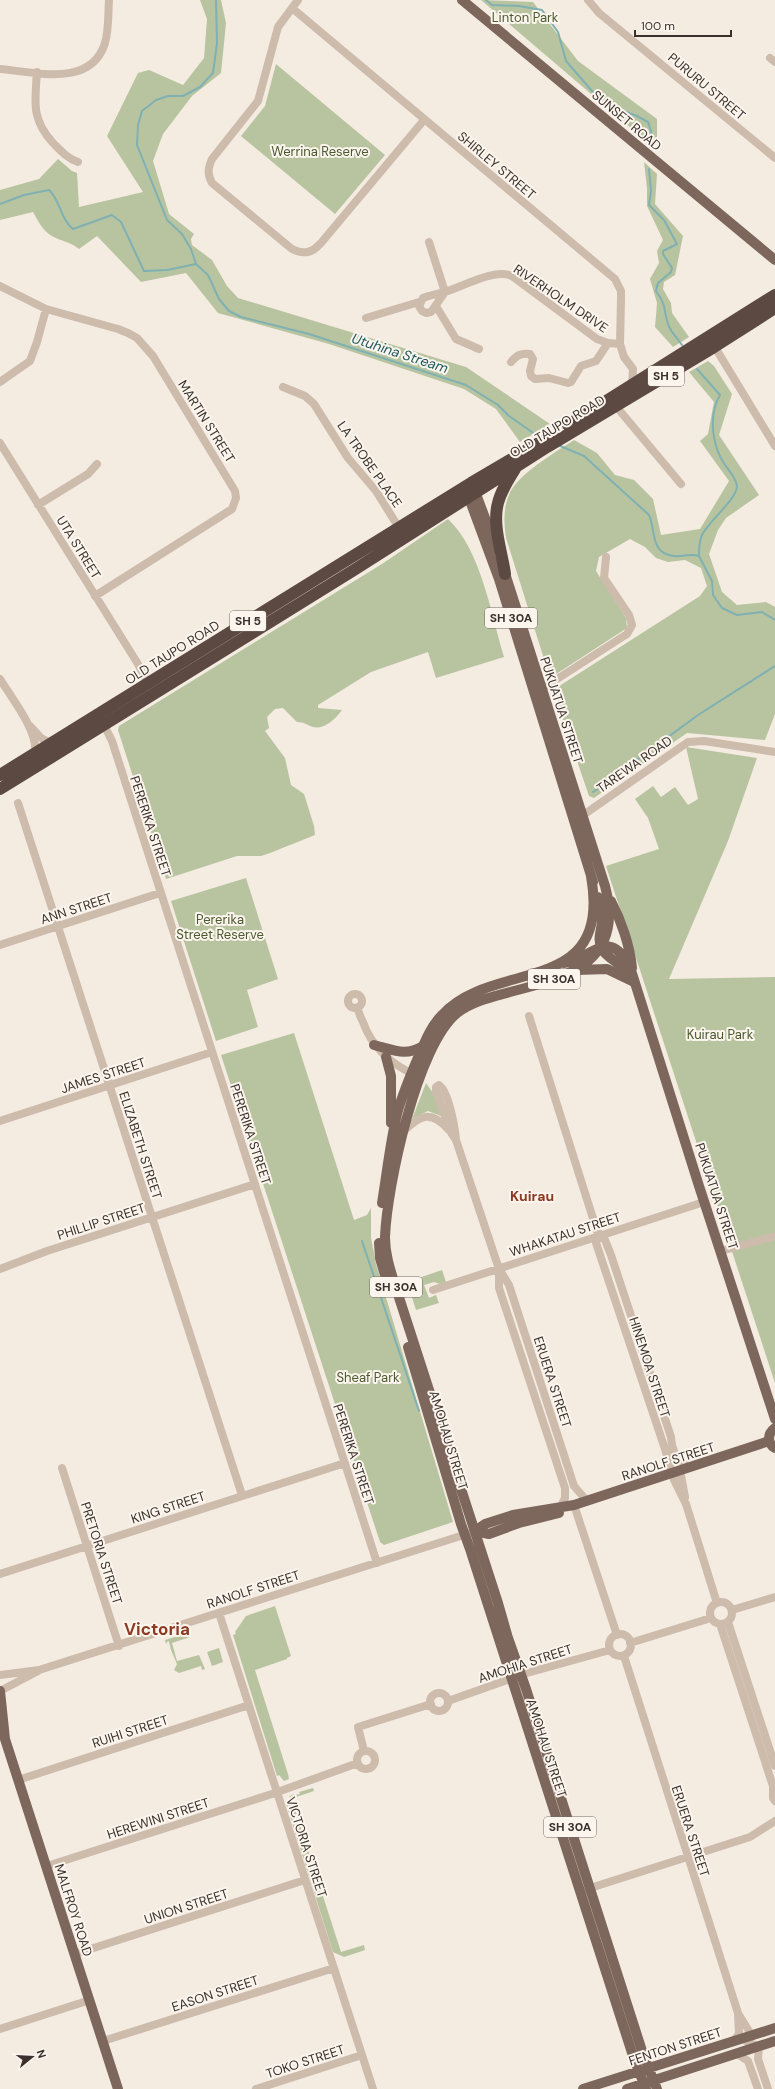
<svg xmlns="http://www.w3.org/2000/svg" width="775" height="2089" font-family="'DM Sans',sans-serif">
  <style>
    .green { fill: #b8c4a0 }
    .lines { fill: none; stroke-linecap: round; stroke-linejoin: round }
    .stream { stroke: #7fb0b2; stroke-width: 2 }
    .minor { stroke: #cdbbac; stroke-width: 8 }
    .major { stroke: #7d675c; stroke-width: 10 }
    .highway { stroke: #5c4a42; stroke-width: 12 }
    .labels { text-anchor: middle; stroke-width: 4; stroke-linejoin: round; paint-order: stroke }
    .shield { fill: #fbf5ee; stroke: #756b66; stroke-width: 1 }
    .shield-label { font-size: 12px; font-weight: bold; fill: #3b302b }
    .park-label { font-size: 13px; fill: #4a5a2e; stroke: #fbf5ee }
    .street-label { font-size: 13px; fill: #3b302b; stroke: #fbf5ee }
    .water-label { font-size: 14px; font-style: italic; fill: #1f5a5e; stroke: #fbf5ee }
    .neighbourhood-label { font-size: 14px; font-weight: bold; fill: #8c3b22; stroke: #fbf5ee }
    .district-label { font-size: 17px; font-weight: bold; fill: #8c3b22; stroke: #fbf5ee }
  </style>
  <rect width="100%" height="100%" fill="#f4ebe1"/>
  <path class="green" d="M200 0H221L226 23 221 73 192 96 163 134 153 161 169 214 194 234 191 239 192 245 212 260 227 286 238 298 466 367 550 424 520 442 496 409 464 389 329 344 218 313 186 273 141 282 97 236 79 249C72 243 65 242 56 238 44 233 39 223 33 212L0 220V190L39 179 58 159 72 171 77 173 79 207 143 192 107 136 138 73 149 70 183 85 204 58 207 19Z
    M481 0 533 2 578 61 657 119V139L652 146Z
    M276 64 385 155 335 214 241 136 265 106Z
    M644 162 657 174 655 204 683 236 675 275 664 282 663 289 671 303 672 313 689 337 673 347 655 327 657 303 650 279 659 263 657 251 663 240 647 206V188Z
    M708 361 714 366 732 394 719 435 759 495 726 518 718 530 709 554 722 592 737 605 766 602 775 607V714L765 740 687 733 594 798 589 796 553 690 700 596 707 586 701 568 685 560 668 562 656 558 645 547 630 539 599 557 596 571 626 618 627 628 550 678 506 538C504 523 503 509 509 495 516 475 556 452 574 440L597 453 615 475 634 480 653 499 661 535 700 529 729 481 700 441 708 434 714 402 689 372Z
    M448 519C481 550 491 614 504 657L436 678 428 652 371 672 318 705V708L342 710C336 718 325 730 313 727 307 725 304 722 297 722L283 708 275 709 267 717 269 728 265 731 285 758 291 785 304 794 314 826 315 835 270 853 261 856H237L166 879 118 730 119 726 382 564Z
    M686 747 757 758 728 841 669 979 775 977V1383L606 866 659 849 648 818 635 799 653 786 661 797 675 787 688 805 698 799Z
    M246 878 278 979 247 990 258 1027 216 1041 171 901Z
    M294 1033 354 1220 367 1215 371 1208V1238L376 1264 453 1522 384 1545 380 1542 221 1055Z
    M426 1083 436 1097 441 1116 428 1111 412 1119Z
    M442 1270 446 1282 440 1284 434 1282 424 1285 429 1298 436 1295 439 1303 416 1310 407 1282Z
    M275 1606 291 1656 287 1658V1659L255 1670 288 1774 289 1779 284 1781 279 1775 277 1776 233 1635 236 1634 235 1632 246 1616Z
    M187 1633 190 1637 172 1643 177 1661 199 1655 205 1669 202 1670 201 1666 179 1673 174 1670 177 1664 171 1650 169 1642 168 1641 166 1644 165 1640Z
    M219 1648 223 1662 212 1666 207 1652Z
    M313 1788 314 1791 293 1798 292 1800 341 1952 364 1945 365 1950 344 1957 333 1952 286 1804H288L290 1796 294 1794 295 1795 300 1794 299 1792Z"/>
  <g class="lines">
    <path class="stream" d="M486 0 492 5 519 6 542 10 558 32 566 61 592 91 615 108 637 116 648 122 651 131V143
      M649 169 651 191 649 205 664 220 677 244 663 251V254L672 268 671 272 658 283 656 291C667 306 663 309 668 324 670 331 677 338 682 345
      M0 204 24 195 49 190C61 201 60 219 73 229L112 215 121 222 144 271 167 270 196 264 208 275 219 299 229 311 241 317 309 334 466 385 498 405 509 416 539 437
      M196 264 191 249 182 234 167 220 137 145 138 125 142 111 156 100 168 96H183L200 87 213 73 217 43 216 0
      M697 369 720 395C708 416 712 446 725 465 730 472 736 478 737 486 737 499 709 521 702 535 699 541 699 550 699 556
      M558 445 584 456 649 515C656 531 650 554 674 556 683 557 690 553 699 556L712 581 713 595 722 608 737 615 762 612 775 620
      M593 792 698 715 775 666
      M362 1241 419 1411"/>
    <path class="minor" d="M298 0 278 27 258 101 212 159C208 168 207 174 212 183L292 249C304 255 312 253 321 243L424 120
      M588 0 599 13 775 158
      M292 8 615 279 621 291V299L620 344 624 357 633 369 632 386
      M770 58 775 62
      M0 69C36 72 91 88 105 43 109 29 108 14 109 0
      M37 72C35 102 31 119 53 143 61 151 67 158 78 162
      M429 242 445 292 431 312 426 313 422 311 419 306 423 298C430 295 437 294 444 292 463 287 493 268 512 276L597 339 608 343 620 344
      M0 286 46 309 118 329 128 333 137 338 153 356 235 491 236 498 232 509 95 596
      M436 306 456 339 479 349
      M366 318 419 302
      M713 344 775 446
      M511 362C517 355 521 353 530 354L533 359 530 371 531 376 535 379 549 378 568 383 571 382 581 366 596 361 608 343
      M0 382 30 361 37 342 46 309
      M283 387 305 396 314 404 348 458 376 491 399 528
      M615 402 620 411 681 484
      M0 443 138 664 146 680 153 684
      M38 505 88 474 97 464
      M0 679C11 697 39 732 35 754
      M537 692 627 634 632 625 629 615 604 578 606 557
      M102 721 112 741 377 1563
      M30 726 41 738 51 743
      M18 803 242 1495
      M579 818 688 742 704 741 775 752
      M0 945 160 893
      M348 1001a7 7 0 1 1 14 0a7 7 0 1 1-14 0Z
      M358 1007C358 1013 361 1018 363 1022 372 1048 391 1064 415 1075
      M529 1016 597 1231 605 1240 611 1255 671 1437C672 1452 677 1459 688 1467
      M0 1121 212 1052
      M404 1131C420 1115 431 1110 448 1129
      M456 1140C455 1128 449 1092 439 1085L436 1087V1091L450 1131 456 1140 499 1269 509 1285 574 1486 587 1501
      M599 1235 596 1243 665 1449 674 1480 686 1504 717 1603
      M721 1251 775 1236
      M0 1269 47 1251 255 1184
      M499 1269V1288L565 1488V1498L561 1506
      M433 1290 704 1202
      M62 1468 119 1646
      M680 1470 685 1497
      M574 1505 617 1635
      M0 1574 345 1463
      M710 1613a11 11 0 1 1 22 0a11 11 0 1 1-22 0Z
      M732 1610 775 1597
      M219 1613 373 2089
      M728 1622 775 1766
      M720 1624 773 1786V1798L775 1801
      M609 1645a11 11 0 1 1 22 0a11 11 0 1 1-22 0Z
      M630 1643 711 1618
      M624 1656 738 2013 739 2034 733 2042
      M0 1675 39 1670 470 1533
      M0 1691 38 1671
      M430 1702a9 9 0 1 1 18 0a9 9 0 1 1-18 0Z
      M448 1701 527 1673 610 1650
      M357 1760a9 9 0 1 1 18 0a9 9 0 1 1-18 0Z
      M364 1751 358 1727 431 1704
      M18 1780 249 1705
      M47 1866 272 1794 358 1763
      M584 1890 750 1837 775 1821
      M75 1954 305 1880
      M739 2015 749 2031V2041
      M0 2029 90 2000
      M740 2036 749 2043 759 2046 758 2059 768 2089
      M103 2041 334 1968
      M736 2053 748 2061 758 2089
      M256 2089 362 2055"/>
    <path class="major" d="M462 0 775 260
      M473 486 497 550
      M466 490 499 579 593 882
      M503 567 605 886C625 961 570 977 510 992 492 997 473 1001 457 1013 417 1045 387 1186 385 1237 385 1254 390 1269 395 1285L498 1603 508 1638 526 1689 643 2054 657 2089
      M598 897C601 905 602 913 602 922 601 932 597 940 602 949 606 958 620 962 627 972
      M611 901C621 920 630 946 632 968
      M564 963C591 960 608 925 630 967L699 1186 775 1419
      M577 970 607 969 632 981
      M374 1045C394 1050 405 1057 423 1046
      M386 1057 391 1076V1123
      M382 1203C387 1173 390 1143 397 1114 402 1095 410 1077 417 1060 424 1044 430 1027 442 1015 493 958 613 999 591 876
      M379 1243 380 1258 387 1282
      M408 1347 461 1524 470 1549 634 2059 646 2089
      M775 1428C767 1434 767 1443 775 1448
      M475 1531 485 1524 513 1515 574 1505 769 1441
      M475 1531 489 1534 519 1523 559 1513
      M0 1691 5 1739 118 2089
      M583 2089 775 2028
      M627 2089 775 2041"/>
    <path class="highway" d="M568 425 775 295
      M505 574C502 552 492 525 498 503 501 491 508 480 515 469
      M0 775 471 483 544 440
      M0 789 354 570 547 447 714 347 775 308"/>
  </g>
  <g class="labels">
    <g class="shield">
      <rect x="648" y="366" width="36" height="20" rx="3"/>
      <rect x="485" y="608" width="52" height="20" rx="3"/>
      <rect x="230" y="611" width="36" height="20" rx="3"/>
      <rect x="528" y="969" width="52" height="20" rx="3"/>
      <rect x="370" y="1277" width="52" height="20" rx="3"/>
      <rect x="544" y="1817" width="52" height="20" rx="3"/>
    </g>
    <g class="shield-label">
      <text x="666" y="380">SH 5</text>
      <text x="511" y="622">SH 30A</text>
      <text x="248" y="625">SH 5</text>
      <text x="554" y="983">SH 30A</text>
      <text x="396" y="1291">SH 30A</text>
      <text x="570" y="1831">SH 30A</text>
    </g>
    <g class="park-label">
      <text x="525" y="22">Linton Park</text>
      <text x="320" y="156">Werrina Reserve</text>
      <text x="220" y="924">Pererika<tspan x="220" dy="15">Street Reserve</tspan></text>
      <text x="720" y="1039">Kuirau Park</text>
      <text x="368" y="1382">Sheaf Park</text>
    </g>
    <g class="street-label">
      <text transform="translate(707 86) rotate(40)" y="5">PURURU STREET</text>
      <text transform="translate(627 120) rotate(40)" y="5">SUNSET ROAD</text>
      <text transform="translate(497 165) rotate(40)" y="5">SHIRLEY STREET</text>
      <text transform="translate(561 298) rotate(34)" y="5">RIVERHOLM DRIVE</text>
      <text transform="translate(207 421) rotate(58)" y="5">MARTIN STREET</text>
      <text transform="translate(557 426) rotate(-31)" y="5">OLD TAUPO ROAD</text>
      <text transform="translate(370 464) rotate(55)" y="5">LA TROBE PLACE</text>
      <text transform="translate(79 547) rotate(58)" y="5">UTA STREET</text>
      <text transform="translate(172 652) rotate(-32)" y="5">OLD TAUPO ROAD</text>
      <text transform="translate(562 710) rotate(72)" y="5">PUKUATUA STREET</text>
      <text transform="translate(634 764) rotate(-35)" y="5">TAREWA ROAD</text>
      <text transform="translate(151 826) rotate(72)" y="5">PERERIKA STREET</text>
      <text transform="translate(76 908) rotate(-18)" y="5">ANN STREET</text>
      <text transform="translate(103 1075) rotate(-18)" y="5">JAMES STREET</text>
      <text transform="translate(251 1134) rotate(72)" y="5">PERERIKA STREET</text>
      <text transform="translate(141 1145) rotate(72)" y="5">ELIZABETH STREET</text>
      <text transform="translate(717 1196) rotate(72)" y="5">PUKUATUA STREET</text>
      <text transform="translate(101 1221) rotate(-18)" y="5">PHILLIP STREET</text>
      <text transform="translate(565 1234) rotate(-18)" y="5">WHAKATAU STREET</text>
      <text transform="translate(650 1367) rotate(72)" y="5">HINEMOA STREET</text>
      <text transform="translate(553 1382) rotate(72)" y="5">ERUERA STREET</text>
      <text transform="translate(449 1440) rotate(73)" y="5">AMOHAU STREET</text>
      <text transform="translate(354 1454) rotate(72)" y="5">PERERIKA STREET</text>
      <text transform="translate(668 1461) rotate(-18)" y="5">RANOLF STREET</text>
      <text transform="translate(168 1507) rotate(-18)" y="5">KING STREET</text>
      <text transform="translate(102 1553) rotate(72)" y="5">PRETORIA STREET</text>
      <text transform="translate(253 1589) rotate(-18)" y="5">RANOLF STREET</text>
      <text transform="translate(525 1663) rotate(-18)" y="5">AMOHIA STREET</text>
      <text transform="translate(130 1731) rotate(-18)" y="5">RUIHI STREET</text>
      <text transform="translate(547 1748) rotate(72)" y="5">AMOHAU STREET</text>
      <text transform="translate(158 1818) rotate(-18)" y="5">HEREWINI STREET</text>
      <text transform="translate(691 1831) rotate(72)" y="5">ERUERA STREET</text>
      <text transform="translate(307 1847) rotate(72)" y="5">VICTORIA STREET</text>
      <text transform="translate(186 1906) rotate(-18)" y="5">UNION STREET</text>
      <text transform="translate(74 1910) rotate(72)" y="5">MALFROY ROAD</text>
      <text transform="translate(215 1993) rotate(-18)" y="5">EASON STREET</text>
      <text transform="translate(675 2046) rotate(-18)" y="5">FENTON STREET</text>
      <text transform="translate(305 2061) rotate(-18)" y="5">TOKO STREET</text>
    </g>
    <g class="water-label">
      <text transform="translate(400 353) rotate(18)" y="5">Utuhina Stream</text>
    </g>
    <g class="neighbourhood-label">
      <text x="532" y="1201">Kuirau</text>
    </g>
    <g class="district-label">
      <text x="157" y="1635">Victoria</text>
    </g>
  </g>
  <g transform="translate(32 2057) rotate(72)" stroke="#fbf5ee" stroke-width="3" paint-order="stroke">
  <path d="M0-3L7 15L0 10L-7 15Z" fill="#3b302b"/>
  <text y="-6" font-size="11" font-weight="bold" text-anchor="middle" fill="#3b302b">N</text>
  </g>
  <path d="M635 30v6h96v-6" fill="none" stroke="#3b302b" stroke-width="2"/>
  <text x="641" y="30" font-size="12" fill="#3b302b" stroke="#fbf5ee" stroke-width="3" paint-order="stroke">100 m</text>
</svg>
